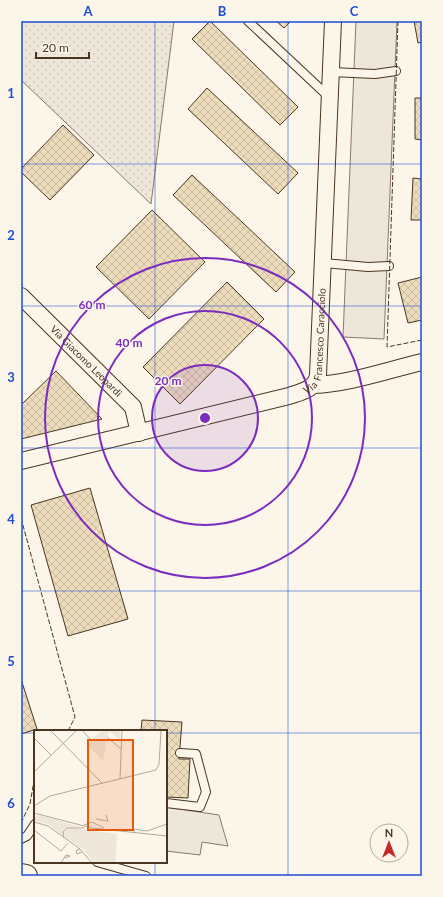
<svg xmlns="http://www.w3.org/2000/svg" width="443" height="897" font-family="Lato,sans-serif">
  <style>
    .grass { fill: url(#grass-dots); stroke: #887966 }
    .parking { fill: #ede7d9; stroke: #887966 }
    .building { fill: url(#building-cross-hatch); stroke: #4a3520 }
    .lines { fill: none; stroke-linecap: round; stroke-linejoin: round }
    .service-casing { stroke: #4a3520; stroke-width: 10 }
    .minor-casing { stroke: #4a3520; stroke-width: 18 }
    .primary-casing { stroke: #4a3520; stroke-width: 24 }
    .service { stroke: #fbf6e9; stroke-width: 8 }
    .minor { stroke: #fbf6e9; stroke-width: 16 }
    .primary { stroke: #fbf6e9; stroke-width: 22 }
    .fence { stroke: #4a3520; stroke-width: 1; stroke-dasharray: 5 2; stroke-linecap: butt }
    .grid { fill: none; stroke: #1d4ed8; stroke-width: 1; stroke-opacity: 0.55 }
    .ring { fill: none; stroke: #7b2cbf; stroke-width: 2 }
    .labels { text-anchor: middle; stroke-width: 3; stroke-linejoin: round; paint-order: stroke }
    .street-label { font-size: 10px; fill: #4a3520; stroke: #fbf6e9 }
    .inset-road { fill: none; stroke: #b4a999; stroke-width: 1 }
    .view { fill: #e8590c; fill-opacity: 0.15; stroke: #e8590c; stroke-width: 2 }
    .inset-edge { fill: none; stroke: #4a3520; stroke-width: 2 }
    .centre { fill: #7b2cbf; stroke: #fbf6e9; stroke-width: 2 }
    .ring-label { font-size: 12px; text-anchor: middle; font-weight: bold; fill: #7b2cbf; stroke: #fbf6e9; stroke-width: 3; stroke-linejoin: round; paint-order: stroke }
    .neatline { fill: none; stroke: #1d4ed8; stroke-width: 1.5 }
    .grid-label { font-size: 13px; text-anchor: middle; font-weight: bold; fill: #1d4ed8 }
  </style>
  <defs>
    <pattern id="grass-dots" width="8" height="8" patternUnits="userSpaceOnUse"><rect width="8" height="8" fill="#ede6d9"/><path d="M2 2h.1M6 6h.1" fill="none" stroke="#cdc6ba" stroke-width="1.8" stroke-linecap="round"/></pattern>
    <pattern id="building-cross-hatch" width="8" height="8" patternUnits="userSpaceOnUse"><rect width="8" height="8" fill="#ecdcbc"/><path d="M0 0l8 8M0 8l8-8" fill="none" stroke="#ccbda1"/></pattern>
  </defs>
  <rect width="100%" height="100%" fill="#fbf6e9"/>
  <path class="grass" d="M21 21H174L151 204 21 80Z"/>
  <path class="parking" d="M356 21H397L384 339 343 337Z
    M166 807 219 815 228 846 202 842 200 855 166 851Z"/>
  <path class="building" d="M210 21 298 107 280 125 192 39Z
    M276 21H291L284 28Z
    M414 21H422V42L418 43Z
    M207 88 298 173 278 194 188 109Z
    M415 98H422V140L415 139Z
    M63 125 94 155 50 200 21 172V169Z
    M192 175 295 272 276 292 173 195Z
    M413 178 422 179V220H411Z
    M152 210 205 262 149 319 96 267Z
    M422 277V320L408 323 398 283Z
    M227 282 264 319 180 404 143 367Z
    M56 371 102 419 21 439V405Z
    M90 488 128 619 68 636 31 505Z
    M21 679 37 729 21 734Z
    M142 720 182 722 179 759H190L188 798 166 797V731H141Z"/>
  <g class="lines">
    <g class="service-casing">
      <path id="service" d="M248 21 329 97
        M331 72 375 74 396 71
        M324 263 368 267 389 266
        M166 803 200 807 206 792 196 754 180 753
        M21 839 27 836 35 824
        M97 862 146 876"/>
    </g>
    <g class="minor-casing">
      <g id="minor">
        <path id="s1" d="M21 296 133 407 139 433"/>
        <path d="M314 385C348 384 388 370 422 362"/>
        <path id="s2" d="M21 461 289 396C301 392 316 389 318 375L333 21"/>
      </g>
    </g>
    <g class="primary-casing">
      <path id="primary" d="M21 875 26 876"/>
    </g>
    <use href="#service" class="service"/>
    <use href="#minor" class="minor"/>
    <use href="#primary" class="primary"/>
    <path class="fence" d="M398 21 387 347 422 340
      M21 518 75 717 68 731
      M21 823 30 804 35 775"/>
  </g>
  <path class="grid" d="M155 21V731M288 21V876M21 164H422M21 306H422M21 448H422M21 591H422M21 733H35M166 733H422M155 862V876"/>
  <circle cx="205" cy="418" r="53" fill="#7b2cbf" fill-opacity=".12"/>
  <g class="ring">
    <circle cx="205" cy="418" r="53"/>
    <circle cx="205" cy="418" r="107"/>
    <circle cx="205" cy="418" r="160"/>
  </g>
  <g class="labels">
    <g class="street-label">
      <text dy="4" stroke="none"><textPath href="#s2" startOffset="346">Via Francesco Caracciolo</textPath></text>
      <text dy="4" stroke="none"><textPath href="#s1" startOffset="92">Via Giacomo Leopardi</textPath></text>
    </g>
  </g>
  <g transform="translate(34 730)">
    <rect width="133" height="133" fill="#fbf6e9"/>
    <path d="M69 0 86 1V10L76 1 73 5 69 31 52 14ZM3 85 10 86 46 97H34L28 106 16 95 2 91 0 88ZM36 98 83 104 81 133H60L49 119 31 107 30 102Z" fill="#ede6d9"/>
    <path class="inset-road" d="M16 0 68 53M48 0 57 10M73 7 87 19M0 8 17 25M0 42 43 0M86 49 88 0M0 76 16 66 122 40 125 34 127 1M0 83 58 98 133 106M62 89 74 91 72 85M0 92 14 96 46 119M50 95 58 92 70 98M0 100 27 121 34 113M100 103V99L113 101 133 94M30 108 29 102 33 98H50M46 119 58 133M46 119 42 121 43 124 48 122M27 133 32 125 36 126 31 128"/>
    <path class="view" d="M54 10H99V100H54Z"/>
    <rect width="133" height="133" class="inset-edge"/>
  </g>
  <circle cx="205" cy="418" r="6" class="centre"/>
  <g class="ring-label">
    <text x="92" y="309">60 m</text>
    <text x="129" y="347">40 m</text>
    <text x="168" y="385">20 m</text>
  </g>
  <rect width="443" height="897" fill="none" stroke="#fbf6e9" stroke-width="44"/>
  <g transform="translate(389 843)"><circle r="19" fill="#fbf6e9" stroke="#b4a999"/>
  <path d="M0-3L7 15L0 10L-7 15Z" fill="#c62828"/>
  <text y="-6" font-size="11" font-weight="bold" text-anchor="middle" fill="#4a3520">N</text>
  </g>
  <path d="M36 52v6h53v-6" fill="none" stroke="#4a3520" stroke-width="2"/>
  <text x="42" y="52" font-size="12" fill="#4a3520" stroke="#fbf6e9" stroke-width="3" paint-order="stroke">20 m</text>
  <rect x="22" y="22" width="399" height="853" class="neatline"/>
  <g class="grid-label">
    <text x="88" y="16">A</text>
    <text x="222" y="16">B</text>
    <text x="354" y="16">C</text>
    <text x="11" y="98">1</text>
    <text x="11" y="240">2</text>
    <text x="11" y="382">3</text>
    <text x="11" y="524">4</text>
    <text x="11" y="666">5</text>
    <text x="11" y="808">6</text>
  </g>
</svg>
